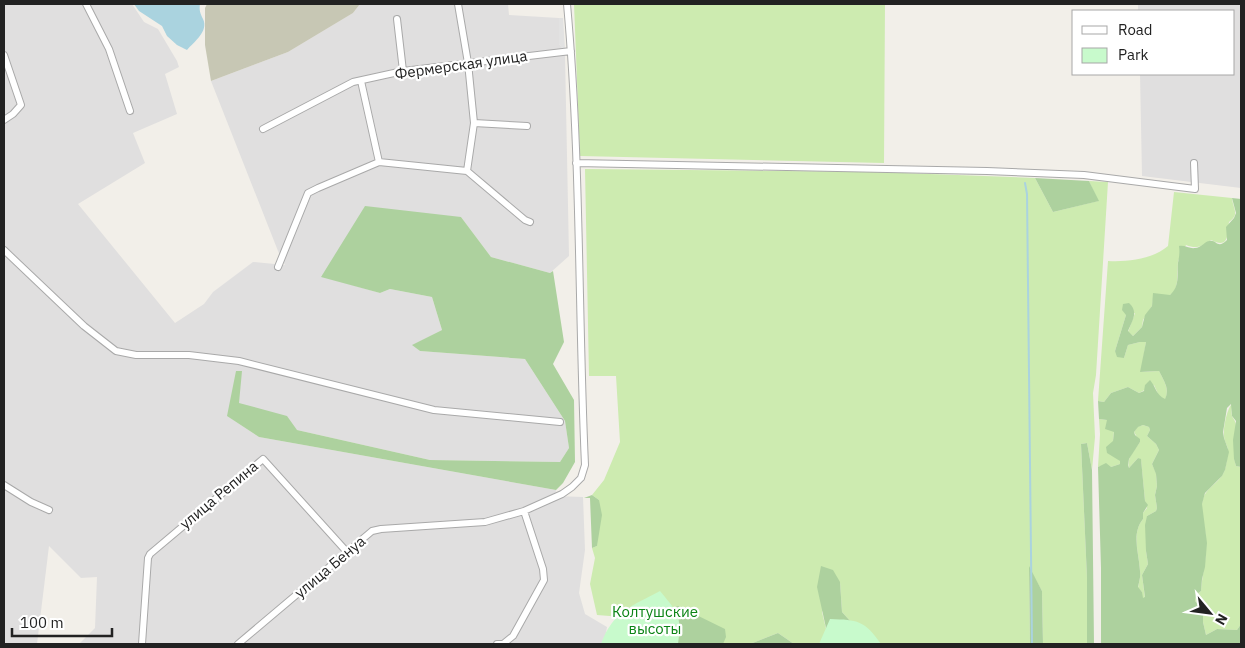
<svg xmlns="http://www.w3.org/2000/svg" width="1245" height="648" font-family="'IBM Plex Sans',sans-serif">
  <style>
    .residential { fill: #e0dfdf }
    .construction { fill: #c7c7b4 }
    .grass { fill: #cdebb0 }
    .forest { fill: #add19e; fill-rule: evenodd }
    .park { fill: #c8facc }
    .parking { fill: #e2e2e2 }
    .water { fill: #aad3df }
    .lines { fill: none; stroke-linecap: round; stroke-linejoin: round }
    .stream { stroke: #aad3df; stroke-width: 2 }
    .street-casing { stroke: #a9a9a9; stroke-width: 8 }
    .street { stroke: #fff; stroke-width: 6 }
    .labels { text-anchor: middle; stroke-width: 4.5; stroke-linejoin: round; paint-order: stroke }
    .street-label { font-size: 15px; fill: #222; stroke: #fff }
    .park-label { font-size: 15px; fill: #0c8416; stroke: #fff }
  </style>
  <rect width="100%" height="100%" fill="#f2efe9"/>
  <path class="residential" d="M4 4H132L144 22 158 29 177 61 179 67 165 74 177 114 133 133 145 163 78 204 175 323 204 304 213 292 253 262 285 265 278 251 211 81 288 52 353 13 360 4H508L509 15 559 18V44L561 46 562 53 565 55 569 256 550 273 491 257 461 217 321 276 380 293 390 289 432 297 442 330 413 345 420 351 525 359 565 421 569 448 560 462 430 460 297 430 229 417 259 437 556 490 555 496 583 497 585 550 579 593 585 614 607 627 604 644H79L95 628 97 577 81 578 49 546 37 644H4Z
    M1138 4H1241V188L1142 176 1140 74H1234V11H1138Z"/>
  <path class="construction" d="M207 4H360L353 13 288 52 211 81 205 45V8Z"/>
  <path class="grass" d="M574 4H885L884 163 580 156Z
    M585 169 876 172 1035 178 1053 212 1098 201 1089 181 1108 182 1096 375 1093 393 1095 437 1092 470 1087 443 1081 444 1087 578V644H1043L1042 591 1029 568 1030 644H878L860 632 842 612 840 582 822 612 828 637 826 644H794L778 633 750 644H723L648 619 597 615 590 584 595 558 592 548 597 546 599 500 592 495 604 480 620 442 616 376H589Z
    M1174 192 1232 198C1233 209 1240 214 1229 222 1227 236 1229 249 1211 240 1202 247 1196 249 1186 245L1178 261 1177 282 1175 291 1170 295 1153 300 1152 306 1143 320 1142 327 1133 336 1128 332 1135 313 1126 315 1115 351 1124 358 1128 345 1140 342H1146L1141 372 1159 371C1164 381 1170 389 1165 400L1159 396 1154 385 1139 393 1128 387 1111 393 1104 402 1098 401 1108 261C1129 262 1153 259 1168 246Z
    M1232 404C1232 407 1231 412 1232 416 1234 420 1236 421 1236 427 1235 440 1232 453 1236 466L1241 467V624L1237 630 1217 629 1206 635 1203 622V609L1195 601 1196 595 1201 591C1202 575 1207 559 1206 542 1206 529 1201 516 1202 504 1204 486 1221 484 1225 469 1226 466 1228 454 1228 451 1228 446 1224 441 1224 436 1223 429 1227 408 1232 404Z
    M1099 419 1107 420 1114 431 1113 441 1120 461V464L1111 467 1100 466 1098 467 1100 434Z
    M1143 425 1149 427 1150 430 1147 436 1156 444 1159 450 1152 464 1156 473 1157 486 1155 495 1157 508 1156 511 1147 516 1146 551 1148 564 1142 575 1145 598H1142V592L1138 588C1139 582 1141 576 1140 571 1139 553 1131 534 1143 519V513L1147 508 1145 501 1141 460 1138 458 1129 468C1126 458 1135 450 1140 442L1134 432 1137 427Z"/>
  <path class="forest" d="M1035 178 1089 181 1099 201 1053 212Z
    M1232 198 1241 199V467L1236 466 1234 459 1233 440 1236 421 1232 416 1231 404 1227 408 1223 432 1224 438 1229 452 1225 470 1222 476 1205 493 1202 504 1207 543 1205 567 1202 579 1201 591 1196 595 1195 601 1203 609V622L1206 635 1217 629 1237 630 1241 624V644H1101V568L1098 467 1106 463 1111 467 1120 464V461L1107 453 1106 447 1113 441 1114 432 1105 429 1107 420 1099 419 1098 401 1104 402 1111 393 1128 387 1139 393 1144 391 1145 385 1150 380C1156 387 1156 395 1165 399 1170 389 1164 381 1159 371L1140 372 1146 342H1140L1128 345 1124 358 1117 357 1115 351 1126 315 1122 310 1123 304 1129 303C1139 312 1132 321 1128 331L1133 336 1142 327 1145 315 1152 306 1153 293 1170 295C1180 286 1177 275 1178 263 1179 257 1180 253 1179 246 1185 245 1190 249 1195 248 1201 248 1204 242 1209 241 1217 239 1217 250 1227 240L1226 227 1234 218 1236 213ZM1143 425 1149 427 1150 430 1147 436 1156 444 1159 450 1152 464 1156 474 1157 486 1155 495 1157 508 1156 511 1147 516 1145 525 1146 551 1148 564 1142 575 1145 597 1143 598 1142 592 1138 587C1139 582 1141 576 1140 571 1139 553 1131 534 1143 519V513L1148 505 1145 501 1141 459 1138 458 1129 468 1128 465 1129 459 1140 442V439L1135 435 1134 432 1138 427Z
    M365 206 461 217 491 257 550 273 553 271 564 342 553 364 574 400 575 462 563 483 556 490 259 437 227 416 236 371H242L239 403 287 416 297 430 430 460 560 462 569 448 565 421 525 359 420 351 412 345 442 330 432 297 390 289 380 293 321 277Z
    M1087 443 1092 470 1094 644H1087V578L1081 444Z
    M592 495 599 500 602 515 597 546 592 548 590 498H584Z
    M821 566 833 570 840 582 842 612 860 632 828 637 817 587Z
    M1029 566 1042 591 1043 644H1030Z
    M678 606 725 629 726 637 723 644H605L648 619Z
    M778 633 794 644H750Z"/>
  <path class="park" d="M660 591C678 613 682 615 678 644H601C613 611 632 606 660 591Z
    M830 619C858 620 864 620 881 644H819Z"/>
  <path class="parking" d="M559 18H563L565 49H561V46L559 44Z"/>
  <path class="water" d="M134 4H200C199 10 200 13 203 19 209 31 194 42 187 50L177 45 167 36 162 26 139 11Z"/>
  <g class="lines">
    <path class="stream" d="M1025 183 1027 194 1032 644"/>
    <g class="street-casing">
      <path id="street" d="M86 4 109 49 130 111
        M458 4 468 63 474 123 467 171
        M397 19 403 71
        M4 55 21 105 13 114 4 120
        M361 81 379 162
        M474 123 527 126
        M263 129 353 82 403 71 571 51
        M576 163 987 171 1084 175 1195 189 1194 163
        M467 171 525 220 530 222
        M4 250 84 326 116 351 136 355H189L239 361 434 410 560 422
        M278 267 308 193 318 188 379 162 467 171
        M4 485 31 502 49 510
        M142 644 148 558 150 554 263 459 347 552
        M238 644 372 531 381 529 485 522 524 511 562 494 572 487 581 478 585 465C578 311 581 157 567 4
        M497 644H503L513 636 544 580 543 569 524 511"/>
    </g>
    <use href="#street" class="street"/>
  </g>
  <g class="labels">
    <g class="street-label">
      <text transform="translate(461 65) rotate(-8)" y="5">Фермерская улица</text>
      <text transform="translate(219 495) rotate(-40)" y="5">улица Репина</text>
      <text transform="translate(330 567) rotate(-40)" y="5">улица Бенуа</text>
    </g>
    <g class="park-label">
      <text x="655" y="617">Колтушские<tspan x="655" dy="17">высоты</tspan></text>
    </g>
  </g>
  <rect width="1245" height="648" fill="none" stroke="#222222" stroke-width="10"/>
  <rect x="1072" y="10" width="162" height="65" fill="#ffffff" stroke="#a7a7a7"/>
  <rect x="1082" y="26" width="25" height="8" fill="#ffffff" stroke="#a7a7a7"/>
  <text x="1118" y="35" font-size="15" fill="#222222">Road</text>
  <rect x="1082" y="48" width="25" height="15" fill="#c8facc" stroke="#a7a7a7"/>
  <text x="1118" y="60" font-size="15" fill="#222222">Park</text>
  <g transform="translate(1210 613) rotate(119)" stroke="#ffffff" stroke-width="4" paint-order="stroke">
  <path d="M0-4L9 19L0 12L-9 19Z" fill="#222222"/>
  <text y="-8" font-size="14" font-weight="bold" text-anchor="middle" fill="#222222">N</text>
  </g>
  <path d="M12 628v8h100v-8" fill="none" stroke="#222222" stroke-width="2.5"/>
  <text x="20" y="628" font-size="15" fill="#222222" stroke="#ffffff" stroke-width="4" paint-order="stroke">100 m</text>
</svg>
